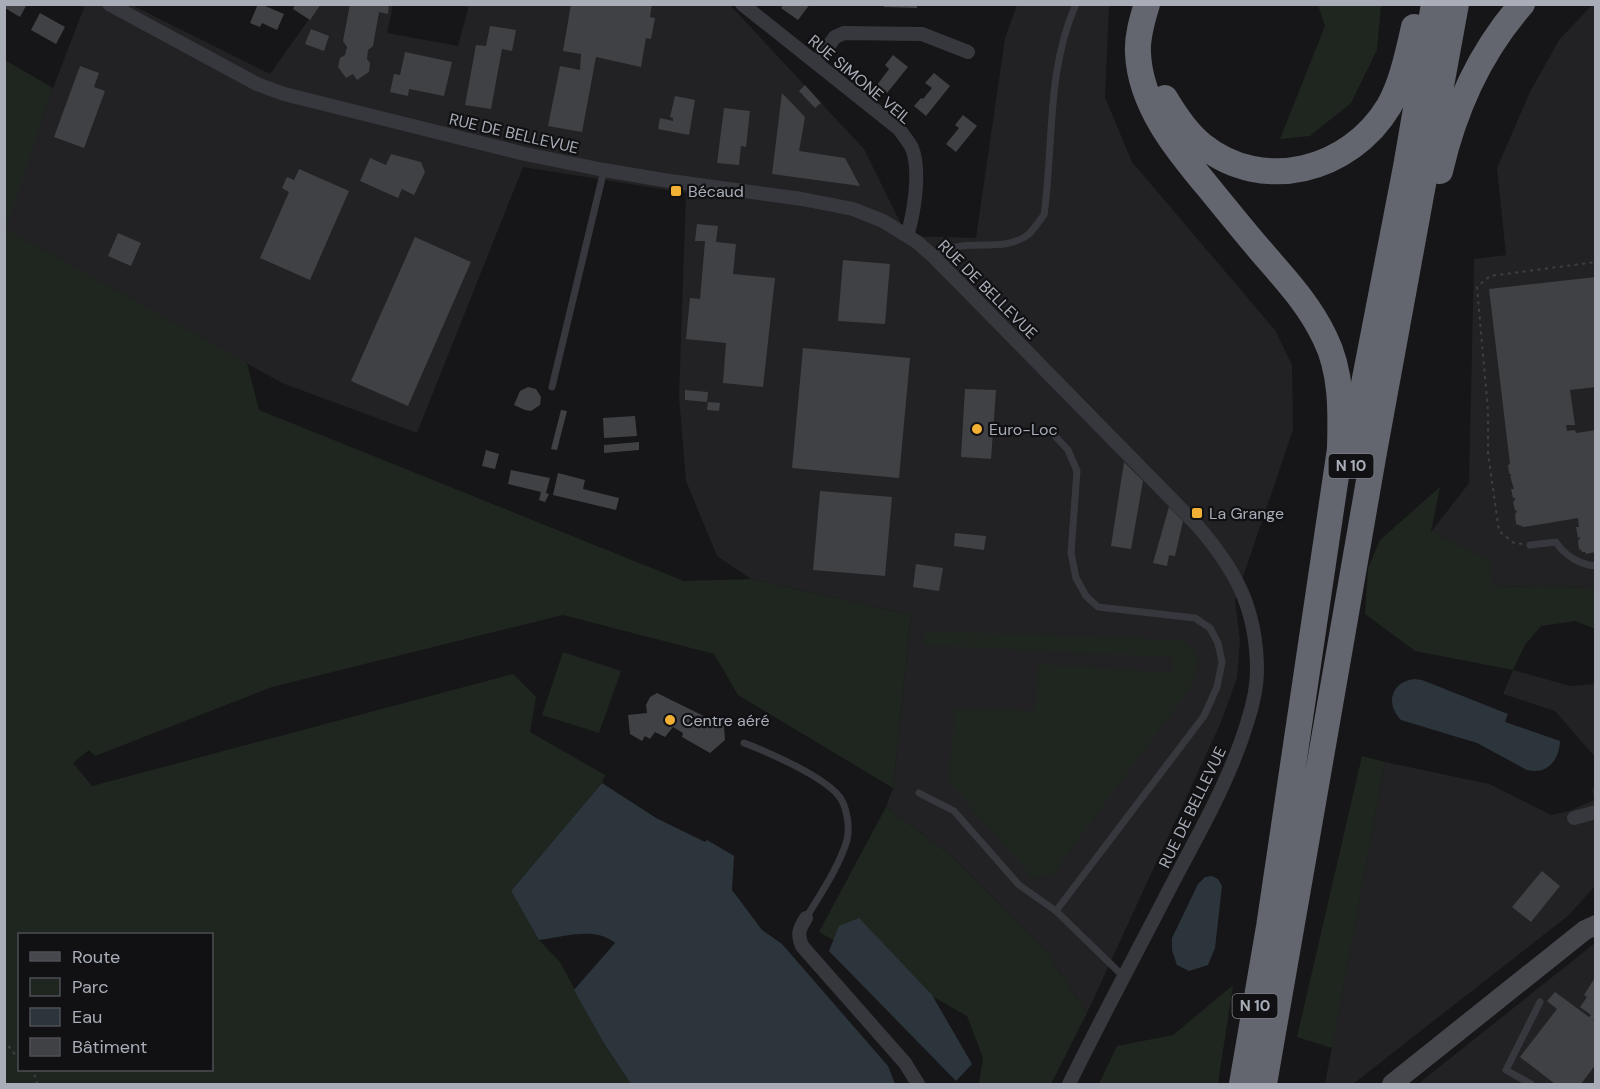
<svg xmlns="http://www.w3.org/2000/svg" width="1600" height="1089" font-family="'DM Sans',sans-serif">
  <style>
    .built { fill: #222225 }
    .green { fill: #1e261f; fill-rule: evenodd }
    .water { fill: #2c353c }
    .building { fill: #404145 }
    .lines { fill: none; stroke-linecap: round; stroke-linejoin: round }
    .path { stroke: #3d3f44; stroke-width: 2; stroke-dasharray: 3 4.5; stroke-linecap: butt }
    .lane { stroke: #37383d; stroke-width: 7 }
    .street { stroke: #37383d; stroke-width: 14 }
    .secondary { stroke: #45474d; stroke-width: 20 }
    .highway { stroke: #63666e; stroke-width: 26 }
    .poi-dot { fill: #f2b134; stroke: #111113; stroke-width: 2 }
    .labels { text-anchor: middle; stroke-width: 4.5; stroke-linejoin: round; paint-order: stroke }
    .shield { fill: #111113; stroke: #7b7e86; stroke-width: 1.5 }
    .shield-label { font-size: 15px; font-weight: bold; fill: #a8adb8 }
    .street-label { font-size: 16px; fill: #a8adb8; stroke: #111113 }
    .poi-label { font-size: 16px; fill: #a8adb8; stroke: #111113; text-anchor: start }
  </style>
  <rect width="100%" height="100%" fill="#161618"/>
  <path class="built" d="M85 5H132L270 74 319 5H393L387 33 458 46 469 5H730L864 149 907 236 976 238 1005 38 1017 5H1109L1105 97 1132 162 1275 330 1292 365 1293 430 1235 600 1240 640 1237 678 1221 722 1087 1013 1048 954 953 857 886 807 893 788 911 615 751 579 717 556 686 481 679 397 686 193 523 167 417 433 282 383 5 229 53 88Z
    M1592 5H1595V588L1491 586 1431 532 1469 483 1474 259 1506 255 1497 168 1530 92 1559 40Z
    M1513 670 1570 686 1595 684V761L1594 756 1555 711 1503 694Z
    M1385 762 1489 784 1551 815 1569 811 1594 800 1592 789 1595 788V886L1569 915 1353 1084H1325Z
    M1595 943V1084H1418Z"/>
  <path class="green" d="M1318 5H1381L1377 50 1351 103 1310 136 1280 139 1325 26Z
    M5 60 53 88 6 229 247 363 259 410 684 581 751 579 911 615 893 788 738 695 714 654 563 615 272 687 95 756 89 750 73 763 92 786 513 674 536 697 530 732 605 775 602 783 511 891 539 940 560 962 605 1045 631 1084H5ZM20 934H212V1070H20Z
    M1440 487 1431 532 1490 561 1492 586 1595 588V629L1575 621 1541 626 1525 645 1513 670 1415 651 1365 614 1368 568 1380 540Z
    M925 631 1181 640C1203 653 1198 668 1190 688L1052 875 1032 877 948 781 956 709 1035 711 1039 664 1173 673 1172 657 923 645Z
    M563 652 621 671 599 733 542 715Z
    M1362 756 1385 762 1332 1048 1297 1037Z
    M886 807 953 857 1048 954 1087 1013 1051 1084H979L983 1058 967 1016 819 932Z
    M1233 985 1218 1084H1099L1117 1046 1173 1035Z"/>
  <path class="water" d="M1414 679 1422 680 1508 714 1505 722 1560 741C1559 761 1547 775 1527 770L1477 743 1401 720C1385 704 1391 682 1414 679Z
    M602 783 656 818 705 842 707 840 734 856 732 890 762 930 782 944 888 1066 895 1084H631L605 1045 574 990 615 943C595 926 563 937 539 940L511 891Z
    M1212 876 1218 879 1222 886 1215 948 1208 965 1189 971 1177 965 1172 950V938L1198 884 1205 877Z
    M859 918 932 995 972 1064 956 1081 829 951 839 926Z"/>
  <path class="building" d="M7 4H27L20 17 5 8Z
    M258 4H266L265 6 284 14 277 30 262 23 260 27 250 23Z
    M295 4H321L310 20 293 9Z
    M350 4H389L388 14 379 12 373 46 368 50 367 59 370 63 369 72 357 80 353 74 346 78 338 67 340 58 345 55 347 47 343 41Z
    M571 4H652L650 17 655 18 651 39 646 38 641 67 596 57 582 132 548 126 560 66 580 70 581 54 563 51Z
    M784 4H810L798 20 781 8Z
    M884 4H917V8L884 7Z
    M40 13 65 27 56 44 31 30Z
    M490 26 516 30 512 51 502 49 491 109 465 105 476 45 486 46Z
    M311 29 329 36 324 51 305 44Z
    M405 52 452 62 444 96 409 89 408 96 390 92 394 74 400 75Z
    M893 55 908 67 887 93 877 85 889 69 885 65Z
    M80 66 99 73 94 87 105 91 84 148 54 137Z
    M934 73 950 86 926 116 914 106 921 98 923 99 932 88 925 83Z
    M805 85 821 103 815 108 799 91Z
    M782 93 805 117 799 151 845 158 860 186 772 174Z
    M675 96 695 100 689 135 658 129 660 118 673 121V118L670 117Z
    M724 108 750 111 746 147 741 146 739 165 717 163Z
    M963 115 977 126 956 152 946 144 959 128 955 125Z
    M391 154 421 162 425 172 414 195 402 189 398 198 360 181 370 158 386 165Z
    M299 169 349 191 310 280 260 258 289 192 282 188 287 177 294 180Z
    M697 224 718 226 716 242 736 244 733 274 775 278 763 387 723 383 726 343 686 339 690 298 700 299 705 241H695Z
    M118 233 141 243 131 266 108 256Z
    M415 237 471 262 408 406 351 381Z
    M843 260 890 264 885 324 838 321Z
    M1596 277V387L1570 390 1575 425H1566L1567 431 1575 430 1576 433 1596 430 1595 552 1586 554 1585 552H1582L1581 549 1579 550 1578 540 1580 539V537L1578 538 1576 527H1579L1578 518 1524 527 1516 524 1515 515 1517 511 1515 510 1513 502 1515 500V498H1513L1511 489H1514L1510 476H1512L1509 473 1508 465 1510 464 1489 289Z
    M803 348 910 358 899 478 792 468Z
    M528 387 536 389 541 397 540 405 531 411 525 410 514 405 520 391Z
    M965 389 996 390 991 459 961 457Z
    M685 390 708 392 707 402 685 400Z
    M708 402 720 403 719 411 707 410Z
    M561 410 567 411 557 450 551 449Z
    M635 416 637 436 604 438 603 418Z
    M639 442V450L604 453V445Z
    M486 450 499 454 495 469 482 466Z
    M1124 462 1143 481 1131 549 1111 546Z
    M511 470 550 478 546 493 549 494 545 502 539 500 541 492 508 484Z
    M558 473 585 480 583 489 619 498 616 510 553 495Z
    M820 491 892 497 885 576 813 570Z
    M1169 507 1183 521 1175 556 1169 555 1167 566 1153 563Z
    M955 533 986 536 984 550 954 546Z
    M916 564 943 568 939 591 913 587Z
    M657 693 724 726 725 740 710 753 682 737 683 733 673 727 665 737 655 732 650 739 645 736 642 741 630 734 628 715 647 713 646 705 650 697Z
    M1542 871 1560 886 1531 922 1512 907Z
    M1596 976V1016L1593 1020 1596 1021V1064L1581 1084H1555L1520 1057 1557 1009 1547 1001 1555 992 1589 1017 1591 1015 1580 1007 1587 997 1584 995Z"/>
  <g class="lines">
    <path class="path" d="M1522 544 1514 543 1499 531 1488 453V411L1477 287 1490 276 1596 262
      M4 1040 20 1061
      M28 1070 36 1077 37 1084"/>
    <path class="lane" d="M934 257C962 234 1001 256 1029 234 1034 229 1039 221 1044 215 1054 144 1046 71 1076 4
      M552 387 604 170
      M1056 437 1068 450 1077 471 1071 553 1076 578 1086 596 1098 607 1195 618 1210 628 1218 643 1222 662 1217 687 1204 716 1056 911
      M1530 545 1556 542C1564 555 1580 565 1596 566
      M744 743C768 752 828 778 841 799 847 809 850 828 847 840 839 867 821 893 806 918
      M919 793 954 811 1019 885 1056 911 1124 977
      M1531 1084 1506 1070 1540 1002"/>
    <path class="street" d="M109 4 257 84 284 94 525 154 604 170 663 180 802 199 853 209 883 221 917 242 934 257 1196 524C1236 570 1257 609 1257 671 1257 689 1253 704 1248 720 1230 780 1200 831 1171 886 1137 952 1102 1017 1069 1084
      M742 4 899 129C903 135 909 142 912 148 921 171 914 213 907 236
      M816 63 835 37 844 33 922 34 968 52
      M1574 818 1596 812
      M806 918C799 929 797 934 802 946L905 1063 918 1084"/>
    <path class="secondary" d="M1392 1084 1585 930 1596 925"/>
    <path class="highway" d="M1147 4C1142 20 1137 37 1138 53 1140 105 1177 150 1209 188 1226 209 1243 230 1261 251 1285 279 1309 304 1325 338 1342 372 1341 412 1340 449L1269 927 1242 1084
      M1165 98C1175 115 1186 132 1202 145 1263 194 1350 171 1389 106 1402 83 1408 53 1414 27
      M1440 171C1454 110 1480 52 1522 4
      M1354 447 1361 399 1406 167 1434 4
      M1264 1084 1374 452 1456 4"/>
  </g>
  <g class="poi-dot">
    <rect x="670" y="185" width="12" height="12" rx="3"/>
    <circle cx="977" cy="429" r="6"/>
    <rect x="1191" y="507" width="12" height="12" rx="3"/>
    <circle cx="670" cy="720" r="6"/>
  </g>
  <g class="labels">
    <g class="shield">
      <rect x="1328.5" y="454" width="45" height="24" rx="4.5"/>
      <rect x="1232.5" y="994" width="45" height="24" rx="4.5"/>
    </g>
    <g class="shield-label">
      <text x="1351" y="471">N 10</text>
      <text x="1255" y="1011">N 10</text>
    </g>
    <g class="street-label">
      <text transform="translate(860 79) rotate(40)" y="6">RUE SIMONE VEIL</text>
      <text transform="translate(514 133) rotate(13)" y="6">RUE DE BELLEVUE</text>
      <text transform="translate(988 289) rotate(45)" y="6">RUE DE BELLEVUE</text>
      <text transform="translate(1192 807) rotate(-64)" y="6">RUE DE BELLEVUE</text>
    </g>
    <g class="poi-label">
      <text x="688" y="197">Bécaud</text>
      <text x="989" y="435">Euro-Loc</text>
      <text x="1209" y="519">La Grange</text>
      <text x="682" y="726">Centre aéré</text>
    </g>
  </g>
  <rect width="1600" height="1089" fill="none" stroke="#a8adb8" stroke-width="12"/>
  <rect x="18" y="933" width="195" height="138" fill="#111113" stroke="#4d4f55" stroke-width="1.5"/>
  <rect x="30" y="952" width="30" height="9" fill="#45474d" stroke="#4d4f55" stroke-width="1.5"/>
  <text x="72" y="963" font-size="18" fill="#a8adb8">Route</text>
  <rect x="30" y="978" width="30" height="18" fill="#1e261f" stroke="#4d4f55" stroke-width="1.5"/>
  <text x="72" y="993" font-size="18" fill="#a8adb8">Parc</text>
  <rect x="30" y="1008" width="30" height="18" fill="#2c353c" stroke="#4d4f55" stroke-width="1.5"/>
  <text x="72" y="1023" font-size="18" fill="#a8adb8">Eau</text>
  <rect x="30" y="1038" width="30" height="18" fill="#404145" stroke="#4d4f55" stroke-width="1.5"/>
  <text x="72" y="1053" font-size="18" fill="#a8adb8">Bâtiment</text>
</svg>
